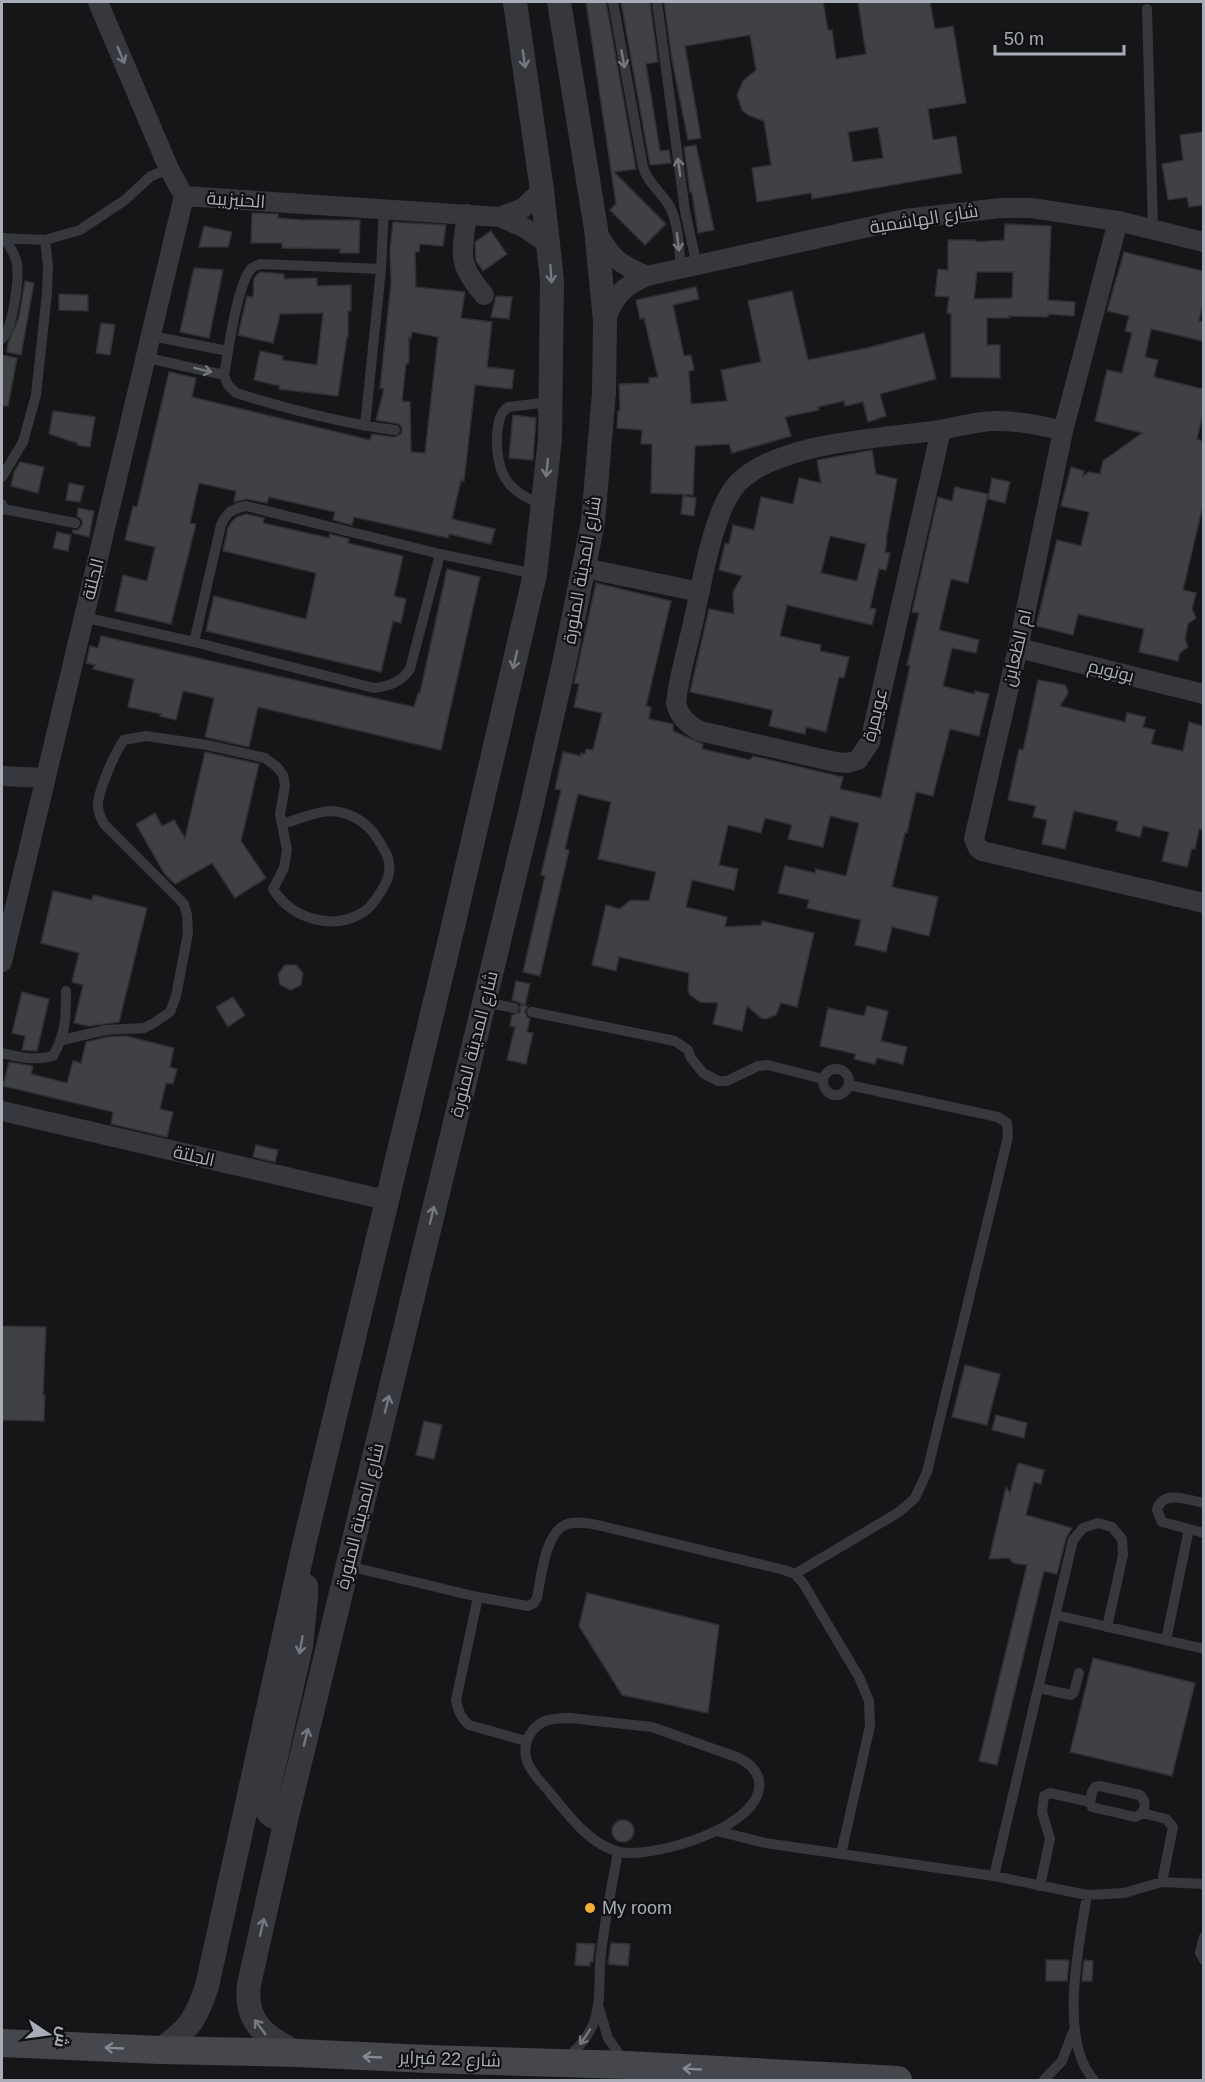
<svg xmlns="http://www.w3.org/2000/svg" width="1205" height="2082" font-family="Helvetica,Cairo,sans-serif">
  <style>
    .building { fill: #404145; stroke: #303034; stroke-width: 1.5; fill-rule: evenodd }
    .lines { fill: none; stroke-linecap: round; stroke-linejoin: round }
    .service { stroke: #37383d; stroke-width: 10 }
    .minor { stroke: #37383d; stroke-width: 20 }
    .tertiary { stroke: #37383d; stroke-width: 24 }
    .secondary { stroke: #45474d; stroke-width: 28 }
    .oneway { stroke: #757881 }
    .oneway2 { stroke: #858993 }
    .poi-dot { fill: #f2b134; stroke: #111113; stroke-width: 2 }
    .labels { text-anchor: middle; stroke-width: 4.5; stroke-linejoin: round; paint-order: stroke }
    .street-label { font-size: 18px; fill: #a8adb8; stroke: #111113 }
    .poi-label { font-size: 18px; fill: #a8adb8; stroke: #111113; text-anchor: start }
  </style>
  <rect width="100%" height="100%" fill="#161618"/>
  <path class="building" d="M586 2H606L636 169 614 172 666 224 645 245 610 210 616 204Z
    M621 2H650L658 62 646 64 660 151 669 150 671 163 650 165Z
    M664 2H823L828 30H832L836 59 866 54 858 2H930L935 29 953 26 966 103 928 109 933 140 956 136 962 173 812 199 811 193 757 202 752 168 771 165 764 121 748 115 742 110 737 95 743 81 756 70 750 35 685 46 701 138 688 140 672 60ZM878 127 883 158 853 162 848 132Z
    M1203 132V205L1189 207 1187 197 1168 200 1162 164 1183 160 1180 135Z
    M696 145 714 230 698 233 692 192H690L684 147Z
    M252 213 278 214V218L302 220H360L359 253H340V249L282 248V243H251Z
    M393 222 446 225 443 246 420 244 419 252H415L416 287 465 292 461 318 492 322 487 367 514 370 512 389 475 385 464 481 461 480 452 519 495 529 491 544 449 534 448 538 354 517 352 525 333 520 335 512 269 497 267 503 247 499 234 502 236 491 199 483 190 523 196 524 171 624 115 611 123 575 147 581 155 547 125 540 133 506 137 507 169 372 196 378 192 397 370 440 372 434 394 437 401 434 402 428 399 424 376 420 384 389 380 388 391 283 390 249ZM412 332 438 337 425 453 411 452 410 402 402 401 406 364 409 363V337L411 338Z
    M1005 224 1051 226 1048 300 1075 302 1074 316 1048 314V317L1009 316V318H987V345H1000V378L951 377V314L947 313 949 297 935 296 938 269 948 270V240H976V242L1004 240ZM977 272H1013L1012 298 974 299Z
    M204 226 232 232 228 247H199Z
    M491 231 507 254 483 271 476 261 475 242Z
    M1124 252 1203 271V302L1199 321 1203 322V341L1151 329 1145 357 1158 360 1154 377 1203 389V413L1197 439 1203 441V505L1183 590 1196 593 1192 609 1196 618 1188 624 1185 639 1188 647 1180 653 1178 661 1139 652 1144 629 1078 614 1073 635 1036 626 1057 540 1081 546 1089 512 1061 506 1071 467 1084 471 1083 476 1089 472 1100 474 1103 461 1142 433 1095 421 1107 370 1122 373 1132 333 1125 331 1129 316 1107 311Z
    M194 268 223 270 209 338 180 332Z
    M260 272 284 274V279L317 278V286L351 285V311H348V337H347L338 396 279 389 280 386 254 380 260 351 283 356 282 360 317 365 323 313 280 314 273 343 238 335 247 296 253 297 254 278Z
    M25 281 34 283 21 355 7 352 8 343 19 317Z
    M696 287 699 299 673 305 684 356 691 355 694 370 689 371 691 404 727 401 721 370 761 362 748 301 792 291 808 360 867 348 924 333 936 379 880 394 886 416 868 422 863 402 845 406 844 401 818 407 819 410 785 417 791 436 732 453 729 444 695 446 693 495 651 493 652 444H641L642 430 617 428 618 411H620L619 384 649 383V378L658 377 644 318 640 319 636 300Z
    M59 294 88 295V311L59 310Z
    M496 296 512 297 509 319 491 317Z
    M101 323 115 325 110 355 96 353Z
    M2 355 17 358 8 406H2Z
    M53 411 95 417 90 447 77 445V443L49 434Z
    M513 415 536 418 533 460 509 458Z
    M872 450 876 474 897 479 886 540H887L885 552 890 553 886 570 879 569 870 608 876 609 872 625 787 605 780 636 821 645 820 651 849 657 844 678 839 677 826 732 806 727 805 734 769 726 773 710 690 692 709 609 734 614 733 592 742 576 719 570 725 543 729 544 733 525 754 530 761 497 793 504 799 478 821 483 817 460ZM830 536 866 544 857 581 821 573Z
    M20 462 44 467 38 493 11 486 14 472Z
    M992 478 1010 482 1005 503 988 499Z
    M69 483 84 486 80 502 66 500Z
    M955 487 988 494 968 583 951 579 939 630 979 640 976 653 952 648 943 686 974 694 975 691 989 694 979 736 950 729 933 796 916 792 907 833H905L892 887 938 897 929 936 892 927 886 952 855 945 861 920 807 908 809 900 778 893 785 866 815 873 816 869 846 876 859 823 830 816 823 847 788 839 792 825 765 818 761 833 728 825 719 865 738 869 734 890 692 880 686 907 727 917 725 927 761 925 762 921 814 933 797 1007 781 1003 776 1015 766 1019 761 1018 747 1006 742 1031 713 1024 718 1003 700 1002 690 995 688 990 689 973 619 957 616 971 592 965 606 905 619 909 631 900 649 901 656 872 598 859 611 802 578 794 565 849 569 850 540 976 523 972 545 876 541 875 561 790 555 789 563 752 581 756V753L585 754 586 749 593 750 602 713 574 707 579 684 574 683 596 583 671 601 646 706 651 707 649 719 673 724V731L703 744 702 749 750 760 753 756 843 777 840 789 881 798 910 666 907 665 919 613 912 612 938 497 952 501Z
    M683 496 696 498 694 516 681 514Z
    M78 508 94 511 89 537 73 533V530H78L82 525V520L77 516Z
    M246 514 264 518 263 523 329 538 330 534 349 539 348 543 403 556 394 596 406 599 401 623 393 621 381 672 206 631 214 596 306 619 316 573 223 551 228 528 232 521 237 517Z
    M57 532 71 535 68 551 53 548Z
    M447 569 480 577 441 750 258 707 249 747 205 737 214 698 183 691 176 720 160 716 161 714 128 707 134 679 93 669 95 665 86 663 90 646 98 648 101 636 414 707 418 693H420Z
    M1038 680 1065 685 1067 689 1068 693 1060 706 1125 722 1127 713 1146 717 1143 727 1155 730 1151 744 1183 751 1189 722 1203 726V830L1199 829 1195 849 1192 848 1187 867 1162 861 1169 832 1143 826 1140 837 1116 831 1118 821 1074 811 1065 849 1042 844 1047 820 1033 817 1036 806 1008 800 1019 749 1023 750Z
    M205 752 259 764 241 841 266 878 235 898 212 863 175 884 164 873 136 824 155 813 162 826 174 820 185 838Z
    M53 891 92 900 93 895 147 908 119 1022 89 1026 74 1023 83 985 72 982 79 953 41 943Z
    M285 965H296L303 973 301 985 291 990 280 985 278 974Z
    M516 981 530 984 525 1005 512 1000Z
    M22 992 49 999 37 1051 22 1050 25 1036 12 1033Z
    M233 997 245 1015 228 1027 216 1007Z
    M520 1005 528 1006 525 1011 527 1017 530 1019 527 1032 533 1033 526 1064 507 1060 515 1027 510 1026 512 1015 520 1012Z
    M867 1006 888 1011 881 1041 907 1047 903 1064 877 1058 875 1064 854 1059 856 1054 820 1046 828 1008 864 1016Z
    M126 1036 174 1048 170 1067 177 1069 173 1084 166 1083 160 1109 173 1112 167 1137 111 1124 113 1112 3 1086 9 1062 33 1066 31 1074 67 1083 73 1061 81 1063 86 1042 107 1037Z
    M256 1145 278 1150 275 1162 253 1157Z
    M2 1326 46 1327 43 1395H45L44 1421 2 1420Z
    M965 1365 1000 1374 987 1425 952 1417Z
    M996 1415 1027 1423 1024 1438 992 1430Z
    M424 1421 442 1425 434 1459 416 1455Z
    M1018 1463 1044 1470 1041 1484 1034 1482 1026 1515 1072 1528 1066 1538 1057 1574 1044 1571 997 1765 979 1761 1027 1565 1013 1563 1009 1558 989 1559 1006 1487 1010 1493Z
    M587 1593 719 1625 708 1713 622 1695 579 1626Z
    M1093 1658 1195 1683 1172 1776 1070 1752Z
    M612 1831a11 11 0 1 1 22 0a11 11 0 1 1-22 0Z
    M577 1943 595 1944 593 1962H590V1966L575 1965Z
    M611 1943 630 1944 628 1966 608 1964Z
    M1046 1960H1069L1067 1981H1046Z
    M1084 1960 1093 1961 1092 1981H1082Z"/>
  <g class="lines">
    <path class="service" d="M613 2 643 167C647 182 662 193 670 207 679 226 679 248 681 269
      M657 2 685 211 697 266
      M1147 9 1153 228
      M384 208 381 269 260 264C256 266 254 266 252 268 237 282 228 354 224 375L228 385 236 393C288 409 341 423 395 430
      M2 238 45 240 80 230 125 200 151 176 169 169
      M152 336 228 351
      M2 339C13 328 19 280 17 264 15 254 10 246 4 238
      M148 358 224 375
      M365 426 381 269
      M2 477 23 442 36 395 47 293 48 266 45 240
      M2 504 4 509 75 523
      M543 504C508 493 496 474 497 437 498 426 498 414 508 407L550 402
      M83 617 194 642 374 688C390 686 401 682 410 669L440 554
      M194 642 221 525C227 512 232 509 246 506L440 554 535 574
      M484 1002 514 1008
      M532 1012 675 1041 688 1050 691 1058 703 1073 718 1081H727L758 1066 768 1065 823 1079
      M62 1040 106 1030 144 1028 154 1023 170 1012 176 996 188 933 187 915 184 904 104 824C101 818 98 813 98 806 97 793 116 750 124 740L146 736 207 745 265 758 277 767 283 775 285 786 280 814 287 850 284 868 273 889C292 919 334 932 365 911 371 907 376 899 380 893 387 882 392 872 388 858 386 852 381 844 377 838 367 822 350 812 331 811 315 811 298 820 282 824
      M2 1053C19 1057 35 1061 53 1056 66 1033 66 1017 66 991
      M823 1082a13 13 0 1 1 26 0a13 13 0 1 1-26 0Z
      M1204 1503C1187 1500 1163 1489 1157 1510L1162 1522 1204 1533
      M348 1566 478 1597 528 1606 534 1603 537 1598C541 1578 545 1534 565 1525 573 1521 583 1523 593 1524L784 1570 795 1574 803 1583 859 1677 869 1701 870 1726 841 1854
      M795 1574 899 1512 915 1498 927 1472 1008 1137 1007 1123 998 1117 849 1085
      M478 1597 456 1700C458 1711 461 1718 469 1725L526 1741
      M1056 1615 1204 1649
      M1166 1640 1189 1529
      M1039 1688 1071 1695 1074 1692 1079 1673
      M570 1718 652 1727 739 1758C749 1763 757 1770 759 1781 766 1826 653 1859 620 1852 591 1846 568 1815 551 1794 543 1784 531 1773 527 1761 522 1746 529 1729 543 1722 551 1718 561 1718 570 1718Z
      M1100 1786 1140 1795C1148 1803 1145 1814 1135 1817L1092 1807 1090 1803 1092 1792 1095 1787Z
      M1142 1813 1166 1819 1173 1827 1162 1882
      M717 1831 765 1843 994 1876 1087 1895 1124 1893 1162 1882 1204 1884
      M994 1876 1073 1540 1083 1528 1098 1523 1112 1527 1122 1539 1123 1555 1107 1627
      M1040 1886 1050 1839 1042 1812 1044 1796 1050 1793 1090 1802
      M1087 1895C1079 1944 1058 2041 1094 2080
      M1204 1937 1200 1953 1204 1960
      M599 2008 608 2038 624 2061
      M566 2058C578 2049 588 2037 594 2022 602 2000 598 1976 601 1953 605 1919 612 1885 618 1852
      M1044 2080 1062 2061 1073 2032"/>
    <path class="minor" d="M98 2 169 169 184 196
      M184 196 500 217 525 228 548 244
      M467 214C462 255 456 262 484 295
      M500 217 523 208 542 190
      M1118 221 1063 431 1018 648 974 839 978 848 982 851 1204 903
      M597 232C611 258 619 264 647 276
      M605 321C615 295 622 287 647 276L905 219 1001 208H1031L1118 221 1204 242
      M941 430 870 742 858 760 848 763 835 762 700 731C688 725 679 717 676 703 679 675 688 646 694 619 701 585 713 516 733 489 766 443 881 438 934 431 954 428 976 421 996 421 1020 421 1041 425 1063 431
      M584 568 700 592
      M1018 648 1204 694
      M2 776 46 778
      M2 962C63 707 124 452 184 196
      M2 1111 386 1200"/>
    <path class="tertiary" d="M286 1820C275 1818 268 1817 265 1805L301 1646 306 1598V1586
      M160 2050C189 2029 196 2020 207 1986L304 1545 451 935 535 574 550 439 552 280 542 190 515 2
      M297 2053C266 2036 244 2024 249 1984L286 1820 530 813 564 664 593 522 604 392 605 321 596 229 559 2"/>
    <path class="secondary" d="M2 2043 160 2050 297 2053 428 2059 628 2065 898 2080"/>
  </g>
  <defs><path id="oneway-shaft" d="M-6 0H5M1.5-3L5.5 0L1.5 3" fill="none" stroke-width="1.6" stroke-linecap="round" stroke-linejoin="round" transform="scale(1.5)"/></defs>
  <g class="oneway">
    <use href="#oneway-shaft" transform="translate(121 55) rotate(67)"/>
    <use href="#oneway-shaft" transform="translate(524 59) rotate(82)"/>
    <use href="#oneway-shaft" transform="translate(623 59) rotate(80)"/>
    <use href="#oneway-shaft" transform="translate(679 167) rotate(-98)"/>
    <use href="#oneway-shaft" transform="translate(678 242) rotate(83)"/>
    <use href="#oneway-shaft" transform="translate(551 274) rotate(86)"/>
    <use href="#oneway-shaft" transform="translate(203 370) rotate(14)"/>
    <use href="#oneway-shaft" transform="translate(547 468) rotate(96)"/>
    <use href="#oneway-shaft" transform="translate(515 660) rotate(103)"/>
    <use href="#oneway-shaft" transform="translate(432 1215) rotate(-76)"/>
    <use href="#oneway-shaft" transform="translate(387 1404) rotate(-76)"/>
    <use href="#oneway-shaft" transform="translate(301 1645) rotate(100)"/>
    <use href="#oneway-shaft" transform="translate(306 1737) rotate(-76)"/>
    <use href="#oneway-shaft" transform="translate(262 1927) rotate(-77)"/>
    <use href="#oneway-shaft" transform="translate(260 2027) rotate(-127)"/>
    <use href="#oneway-shaft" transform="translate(585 2037) rotate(124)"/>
  </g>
  <g class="oneway2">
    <use href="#oneway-shaft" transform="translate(114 2048) rotate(-177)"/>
    <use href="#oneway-shaft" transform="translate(372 2057) rotate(-177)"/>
    <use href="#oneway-shaft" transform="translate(692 2069) rotate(-177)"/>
  </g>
  <circle class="poi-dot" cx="590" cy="1908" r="6"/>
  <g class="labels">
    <g class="street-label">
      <text transform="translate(236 200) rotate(4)" y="6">الحنيزيبة</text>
      <text transform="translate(924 219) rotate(-9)" y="6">شارع الهاشمية</text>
      <text transform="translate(582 570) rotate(-80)" y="6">شارع المدينة المنورة</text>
      <text transform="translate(93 579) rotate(-76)" y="6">الجلتة</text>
      <text transform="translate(1017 648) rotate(-77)" y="6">ام الظعاين</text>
      <text transform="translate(1111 671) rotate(14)" y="6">بوتويم</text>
      <text transform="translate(875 715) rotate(-76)" y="6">عويمرة</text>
      <text transform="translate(474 1044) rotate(-76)" y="6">شارع المدينة المنورة</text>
      <text transform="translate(194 1156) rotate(13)" y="6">الجلتة</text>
      <text transform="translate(360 1516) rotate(-76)" y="6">شارع المدينة المنورة</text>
      <text transform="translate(450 2059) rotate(2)" y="6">شارع 22 فبراير</text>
    </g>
    <g class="poi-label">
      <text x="602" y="1914">My room</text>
    </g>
  </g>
  <rect width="1205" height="2082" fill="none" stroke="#a8adb8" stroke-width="6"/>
  <g transform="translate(48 2034) rotate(103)" stroke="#111113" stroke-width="4.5" paint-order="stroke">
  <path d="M0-4.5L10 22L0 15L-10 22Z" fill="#a8adb8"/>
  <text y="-9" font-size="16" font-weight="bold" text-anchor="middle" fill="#a8adb8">ش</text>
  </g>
  <path d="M995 45v9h129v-9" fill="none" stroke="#a8adb8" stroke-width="3"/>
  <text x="1004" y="45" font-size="18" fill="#a8adb8" stroke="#111113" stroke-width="4.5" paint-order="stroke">50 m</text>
</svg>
